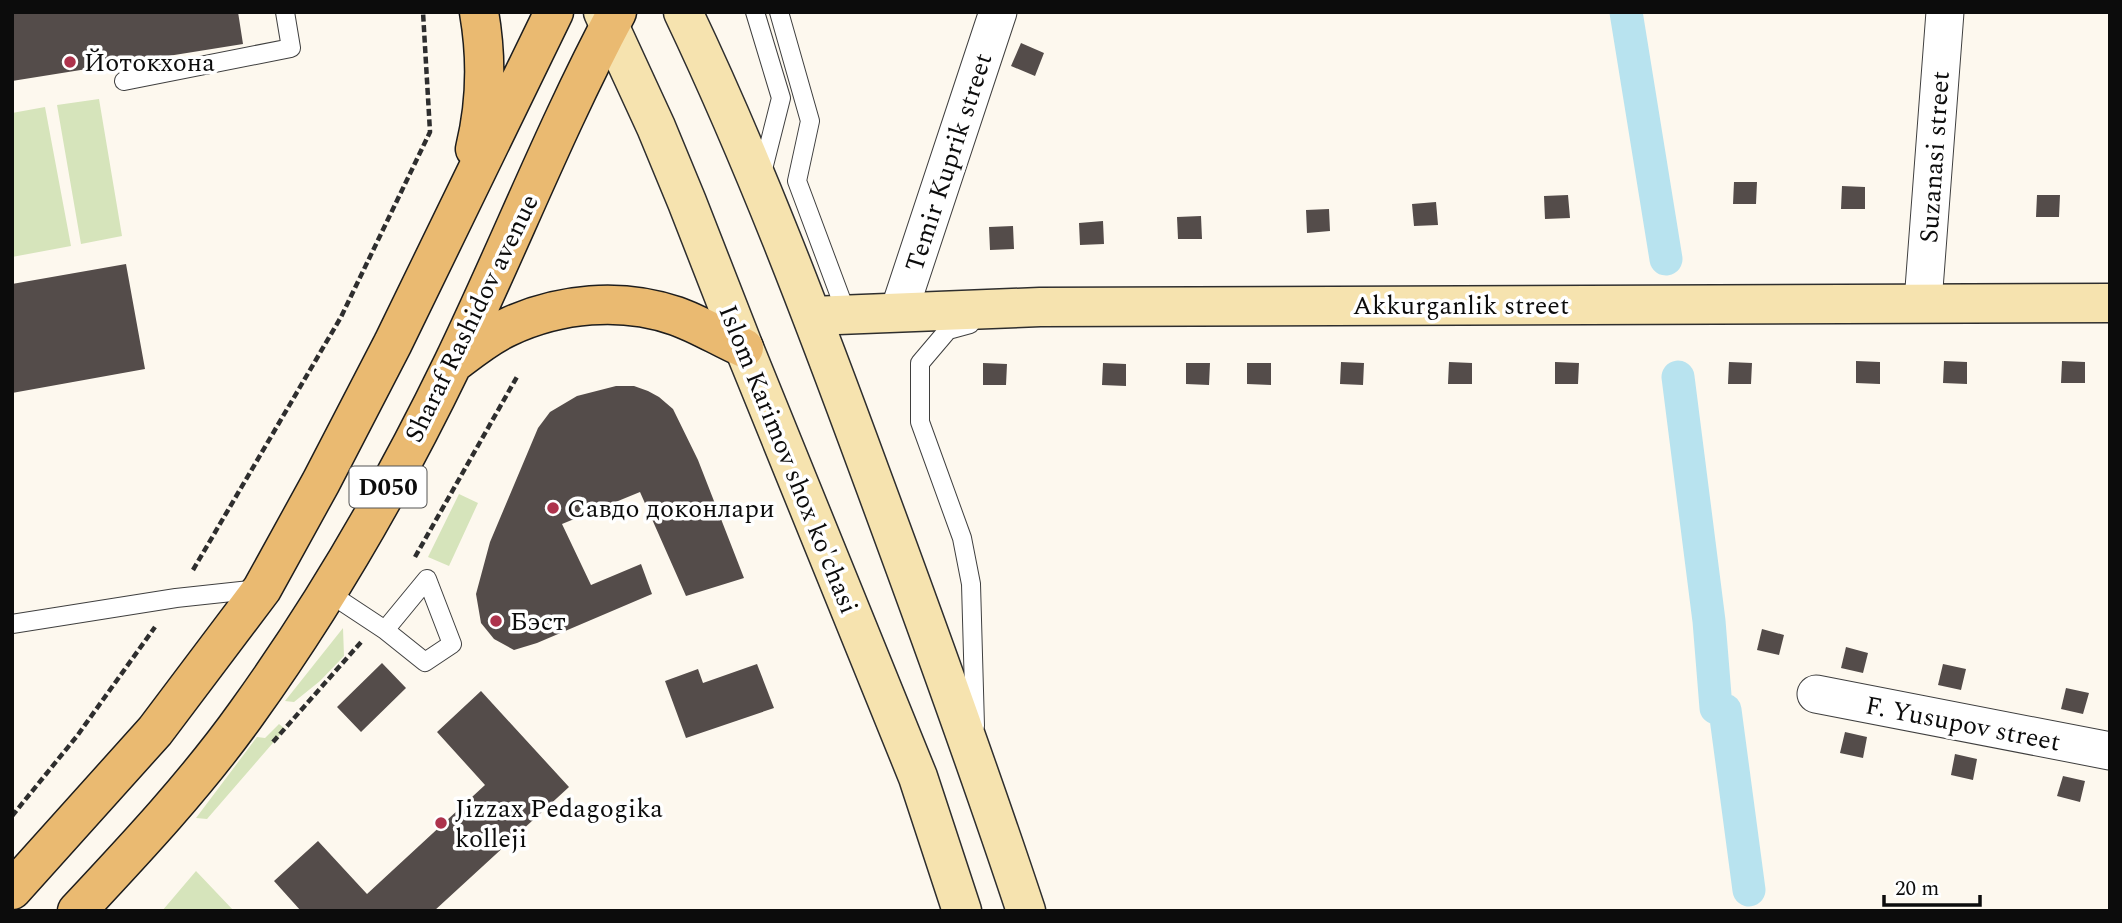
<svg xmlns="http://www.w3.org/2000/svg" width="2122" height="923" font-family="Spectral,serif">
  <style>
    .green { fill: #d6e4bb }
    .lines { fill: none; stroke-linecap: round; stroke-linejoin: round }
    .canal { stroke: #b8e3ef; stroke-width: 33 }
    .building { fill: #544c4a }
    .lane-casing { stroke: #3f3f3f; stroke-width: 20 }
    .street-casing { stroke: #3f3f3f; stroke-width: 39 }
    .secondary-casing { stroke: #2e2e2e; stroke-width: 41 }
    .primary-casing { stroke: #1d1d1d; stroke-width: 41 }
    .path { stroke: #2e2e2e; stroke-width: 4.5; stroke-dasharray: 7 3.5; stroke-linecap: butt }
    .lane { stroke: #fff; stroke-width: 18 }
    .street { stroke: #fff; stroke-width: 37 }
    .secondary { stroke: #f6e3af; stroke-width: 38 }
    .primary { stroke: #eaba71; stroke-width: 38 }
    .poi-dot { fill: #ad334c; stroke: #fff; stroke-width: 2.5 }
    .labels { text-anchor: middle; stroke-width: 7; stroke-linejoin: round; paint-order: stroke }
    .shield { fill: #fff; stroke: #555; stroke-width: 2 }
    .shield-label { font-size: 24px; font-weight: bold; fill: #0c0c0c }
    .poi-label { font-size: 26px; fill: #0c0c0c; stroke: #fff; text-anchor: start }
    .street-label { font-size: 26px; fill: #0c0c0c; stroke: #fff }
  </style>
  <rect width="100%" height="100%" fill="#fdf8ee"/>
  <path class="green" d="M99 99 122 236 81 244 57 105Z
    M45 107 71 246 12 257V113Z
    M459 494 478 503 449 566 428 557Z
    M343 628 344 656 320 681 294 702 285 701Z
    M279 724 285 729 207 819 196 818 257 737 265 738Z
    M196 871 234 911H162Z"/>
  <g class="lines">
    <path class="canal" d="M1626 12 1666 259
      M1678 377 1709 621 1716 708 1725 710 1749 890"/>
  </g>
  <path class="building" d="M238 12 243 44 12 81V13Z
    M1021 43 1044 53 1035 76 1011 66Z
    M1734 182H1757L1756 204H1733Z
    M1842 186 1865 187V209H1841Z
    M1568 195 1570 218 1545 219 1544 196Z
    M2037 195H2060L2059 217H2036Z
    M1436 202 1438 225 1414 226 1412 204Z
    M1329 209 1330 231 1307 233 1306 210Z
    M1201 216 1202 239H1178L1177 217Z
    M1103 221 1104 244 1080 245 1079 223Z
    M1013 226 1014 249 990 250 989 227Z
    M126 264 145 369 12 393V284Z
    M1856 361 1880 362V384L1856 383Z
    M1944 361 1967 362V384L1943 383Z
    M2062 361 2085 362V383H2061Z
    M1341 362 1364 363 1363 385 1340 384Z
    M1449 362 1472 363V384H1448Z
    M1555 362 1579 363 1578 384H1555Z
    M1729 362 1752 363 1751 384H1728Z
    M983 363 1007 364 1006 385H983Z
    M1103 363 1126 364V386L1102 385Z
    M1186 363H1210L1209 385 1186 384Z
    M1247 363H1271V385L1247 384Z
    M616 386H634L648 391 659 397 673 409 698 460 744 578 686 596 640 492 562 524 591 585 641 564 652 594 537 643 514 650 494 639 481 623 476 594 490 542 538 428 550 412 577 396Z
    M1762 629 1784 635 1779 655 1757 650Z
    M1846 647 1868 653 1863 673 1841 668Z
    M382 663 406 688 361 732 337 707Z
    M757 664 774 708 686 738 665 681 698 669 703 683Z
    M1943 664 1966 669 1961 690 1938 685Z
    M2066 688 2089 693 2083 714 2061 709Z
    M481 691 569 787 434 911H301L274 881 318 841 367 894 485 785 437 732Z
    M1845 732 1867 737 1863 758 1840 753Z
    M1955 754 1977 759 1973 780 1951 775Z
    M2063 776 2085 781 2080 802 2057 796Z"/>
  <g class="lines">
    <g class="lane-casing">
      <path id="lane" d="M755 12 781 98 762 173
        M779 12 810 121 797 181 847 315
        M124 81 291 48 285 12
        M970 324 948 330 920 363V422L962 538 971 584 975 726
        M329 593 385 630 425 662 452 644 427 579 385 630
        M12 624 176 598 259 589"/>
    </g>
    <g class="street-casing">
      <path id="street" d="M1923 302 1945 12
        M899 311 998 12
        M1816 694 2110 751"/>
    </g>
    <g class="secondary-casing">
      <path id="secondary" d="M603 12 656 127 687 202 744 348 918 777 962 911
        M683 12C754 161 813 317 870 472 924 618 977 763 1026 911
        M812 316 1040 307 2110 303"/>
    </g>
    <g class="primary-casing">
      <path id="primary" d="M475 149C486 104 487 58 479 12
        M454 363C471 350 488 336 508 327 559 303 621 297 676 316 699 324 721 338 744 348
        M12 890 155 731 262 589 321 482 393 343 554 12
        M77 911C136 848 196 784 246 714 326 603 394 485 453 363 509 247 556 126 617 12"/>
    </g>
    <path class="path" d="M415 557 518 375
      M193 570 341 317 430 132 423 12
      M273 742 362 641
      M12 816 77 736 155 627"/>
    <use href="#lane" class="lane"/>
    <use href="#street" class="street"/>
    <use href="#secondary" class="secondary"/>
    <use href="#primary" class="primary"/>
  </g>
  <g class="poi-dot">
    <circle cx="70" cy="62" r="7"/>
    <circle cx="553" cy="508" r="7"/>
    <circle cx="496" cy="621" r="7"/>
    <circle cx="441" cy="823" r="7"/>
  </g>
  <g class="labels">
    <rect class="shield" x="349.5" y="466.5" width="77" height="41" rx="5"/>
    <g class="shield-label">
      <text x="388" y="495">D050</text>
    </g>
    <g class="poi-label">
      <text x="84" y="71">Йотокхона</text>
      <text x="567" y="517">Cавдо доконлари</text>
      <text x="510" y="630">Бэст</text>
      <text x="455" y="817">Jizzax Pedagogika<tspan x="455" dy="30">kolleji</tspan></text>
    </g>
    <g class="street-label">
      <text transform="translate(1934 157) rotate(-86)" y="9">Suzanasi street</text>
      <text transform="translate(948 162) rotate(-72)" y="9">Temir Kuprik street</text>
      <text x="1461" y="314">Akkurganlik street</text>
      <text transform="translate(471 318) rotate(-64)" y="9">Sharaf Rashidov avenue</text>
      <text transform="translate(789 459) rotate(68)" y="9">Islom Karimov shox ko'chasi</text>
      <text transform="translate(1963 723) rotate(11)" y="9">F. Yusupov street</text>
    </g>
  </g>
  <rect width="2122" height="923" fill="none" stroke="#0c0c0c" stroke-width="28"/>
  <path d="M1884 895v10h96v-10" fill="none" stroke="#0c0c0c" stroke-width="3.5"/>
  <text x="1895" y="895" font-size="21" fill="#0c0c0c" stroke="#ffffff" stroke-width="5" paint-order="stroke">20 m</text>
</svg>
